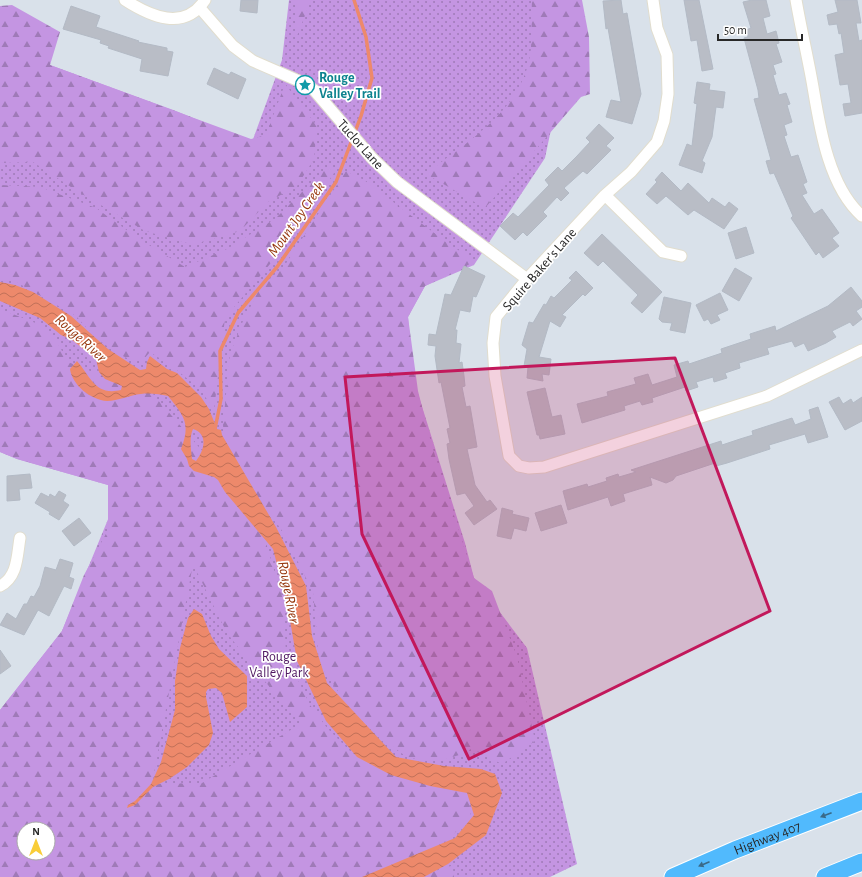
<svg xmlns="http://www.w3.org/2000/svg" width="862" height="877" font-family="'Alegreya Sans',sans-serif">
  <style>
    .green { fill: url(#green-dots); fill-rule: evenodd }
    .forest { fill: url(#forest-firs); fill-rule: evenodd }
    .water { fill: url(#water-waves); fill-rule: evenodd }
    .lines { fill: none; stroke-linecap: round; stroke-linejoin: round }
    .stream { stroke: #ed896b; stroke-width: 3.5 }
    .building { fill: #b9bdc6; stroke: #b3bac5 }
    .minor-casing { stroke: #e1ddce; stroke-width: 13 }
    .highway-casing { stroke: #fff; stroke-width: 19 }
    .minor { stroke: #fff; stroke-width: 11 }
    .highway { stroke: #51bafd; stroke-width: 17 }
    .oneway { fill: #3a6a88 }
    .marked { fill: #c2185b; fill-opacity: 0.2; stroke: #c2185b; stroke-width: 3; stroke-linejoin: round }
    .labels { text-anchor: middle; stroke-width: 3.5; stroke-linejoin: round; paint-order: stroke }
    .culture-label { font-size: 14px; font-weight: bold; fill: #0d838f; stroke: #fff; text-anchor: start }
    .street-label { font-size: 14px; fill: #282828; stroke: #fff }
    .park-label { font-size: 14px; fill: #511963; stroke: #fff }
    .water-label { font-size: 15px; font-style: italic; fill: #96370e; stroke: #fff }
  </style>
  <defs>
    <pattern id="green-dots" width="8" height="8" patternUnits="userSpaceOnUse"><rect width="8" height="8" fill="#c495e2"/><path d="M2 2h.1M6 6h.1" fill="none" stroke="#9f7ab7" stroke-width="1.8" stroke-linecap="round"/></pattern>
    <pattern id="forest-firs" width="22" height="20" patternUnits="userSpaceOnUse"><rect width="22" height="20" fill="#c495e2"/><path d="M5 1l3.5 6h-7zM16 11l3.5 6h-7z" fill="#9f7ab7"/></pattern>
    <pattern id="water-waves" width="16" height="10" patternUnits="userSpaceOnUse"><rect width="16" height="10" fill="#ed896b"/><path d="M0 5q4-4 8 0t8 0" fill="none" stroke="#c07058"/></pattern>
  </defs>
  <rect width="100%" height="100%" fill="#d9e1ea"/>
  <path class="green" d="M289 0H567L565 63 545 158 474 265 425 286 408 317 413 378 465 543 474 578 527 648 577 864 550 877H0V710L62 631 111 512 108 485 17 459 0 452V27L50 65 176 111 252 142 282 60ZM24 829H48V853H24Z"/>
  <path class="forest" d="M296 0H311L295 41Z
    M532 0H582L589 37 590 94 581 97 485 208 426 174C465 143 517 114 529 61 533 45 531 18 532 0Z
    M12 5 60 32 50 65 251 139 266 135 285 84 317 126 314 159 297 186 268 202 240 231 194 245 145 231 77 191 33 162 0 163V6Z
    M328 166 334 173 275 258 225 318 214 410 200 389 173 367 150 352 143 360 134 361 118 354 96 338 76 316 18 283 0 278V185L40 187 96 208 139 239 185 267 227 249 276 218Z
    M346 171 364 180 450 245 476 261 425 286 408 317 418 391 432 446 474 578 492 591 517 657 535 741 502 764 471 749 459 755 440 761 408 758 392 746 340 694 319 663 313 592 283 532 225 451 223 425 230 354 243 321 260 288 285 265Z
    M0 309 38 324 57 342 68 362 100 375 128 377 152 393 224 476 266 543 283 600 286 655 310 705 327 728 352 753 407 777 466 787 471 816 444 844 402 867 358 877H0V710L62 631 84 575 108 530V485L17 459 0 452ZM193 564 227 633 287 709 304 722 202 783 152 784ZM24 829H48V853H24Z
    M451 866 454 877H416Z"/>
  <path class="water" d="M0 282 15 285 33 292 71 316 108 349 140 370 146 369 147 362 150 356 167 369 177 373 201 397 209 409 217 429 221 430 222 435 276 527 306 586 312 636 327 683 396 757 444 766 481 769 495 774 502 793 486 835 448 864 424 877H362L455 838 474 815 467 793 430 786 391 775 357 757 326 721 297 661 287 603 273 549 225 492 218 480 214 477 194 471 189 466 187 459 181 449C191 423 184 416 168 396 159 394 150 393 141 394 130 395 118 401 107 401 91 400 72 385 70 369L77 361C91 377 95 396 121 390L122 386 105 379 99 372 96 359 71 339 61 335 40 318 0 301ZM193 429C209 434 204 451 196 461L192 459C191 450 189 437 193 429Z
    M194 609 202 614 211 636 219 649 247 676V707L230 722 222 693 216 688 208 689 206 692V697L213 733 209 745 187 767 169 779 153 787 135 805 127 808 128 805 135 801 151 784 161 762 175 710V681L180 648 188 618Z"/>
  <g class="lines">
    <path class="stream" d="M215 429 221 399 220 351 238 313 277 267 336 182 361 116 372 78 366 37 354 0"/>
  </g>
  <path class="building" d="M241 0H258L257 13 240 11Z
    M621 0 623 14 627 13 641 94 632 124 606 117 611 100 621 102 608 28 606 29 603 1Z
    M684 0H699L713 69 702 71 697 40 691 41Z
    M752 0H766L770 16 763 18 767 34 776 31 779 43 776 44 782 62 773 65 776 74 773 75 779 95 786 93 790 104 787 105 792 122 784 125 787 135 784 136 791 157 798 155 807 182 803 184 807 193 802 195 814 214 822 209 839 233 832 238 839 246 823 258 819 252 816 255 791 218 793 216 774 173 770 174 766 161 771 160 754 99 759 98 758 90 744 38 748 37 746 30 751 28 743 2Z
    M835 0H857L861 23H856L859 41 862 40V113L845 116 843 104 851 103 848 84 840 85 835 55 844 53 841 33 839 34 837 24 829 25 827 15 838 12Z
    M71 6 100 16 96 27 139 41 138 42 167 48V51L173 52 168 76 140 71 142 59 108 48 109 46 100 43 101 40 63 29Z
    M214 68 229 75 231 72 246 79 238 99 207 84Z
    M697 82 710 84 709 90 725 92 723 108 716 107 712 137 702 161 705 163 702 173 679 165 687 144 692 146 697 104 694 103Z
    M599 124 614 138 606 146 611 150 587 174 583 171 564 188 569 193 561 201 557 197 543 212 547 216 527 236 523 232 515 240 500 226 513 213 518 217 549 185 545 180 558 167 562 171 577 156 590 142 586 138Z
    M662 172 681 191 688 183 709 203 712 198 725 207 729 202 738 209 724 229 694 210 688 215 666 196 657 204 646 194 657 182 655 180Z
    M746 227 754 253 736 259 728 233Z
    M602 234 662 292 642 313 631 303 638 295 603 261 598 266 584 253Z
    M464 266 485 276 476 297 473 296 470 312 460 310 455 330H457L456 343 461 344 459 363 462 362 464 376 465 386 462 387 466 407 470 406 477 447 467 449 475 485 487 502 490 500 497 509 474 525 465 513 474 506 465 493 457 495 449 459 447 444 450 443 447 429 450 428 441 382 439 383 435 356 436 346 428 345 429 334 436 335 445 294 451 295Z
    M735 268 752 278 739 301 722 291Z
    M576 271 593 288 585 296 583 294 562 315 566 317 560 327 550 321 539 357 551 359 549 375 542 374 543 381 527 378 528 367 524 366 527 349 522 345 529 322 533 323 544 304 546 305 551 296 554 298 572 280 569 278Z
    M851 287 862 301V307L856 311 862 319 853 326 850 322 832 331 836 337 826 343 808 351 804 343 795 347 792 341 767 348 769 354 739 363 740 368 725 373 727 378 714 382 713 377 696 382 698 387 686 391 685 387 652 398 653 402 642 405 640 401 624 406 625 410 582 423 577 404 608 396 607 392 636 384 634 378 648 374 652 385 677 377 674 365 688 361 689 364 722 353 721 349 751 339 750 334 775 326 776 331 828 306Z
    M720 293 728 310 717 315 720 320 711 324 708 319 704 321 696 305Z
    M664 297 691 303 685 333 670 330 672 323 662 322 659 319Z
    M545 388 552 417 561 415 565 434 540 439 539 435H537L527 392Z
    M839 397 843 404 851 399 853 403 862 397V421L845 430 829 402Z
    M818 407 828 437 808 443 805 434 769 445 770 449 727 463 716 466 715 463 676 476 673 480 666 483 650 477 652 485 623 494 625 501 611 506 608 497 568 510 563 491 587 484 588 487 607 481 606 478 618 474 619 477 636 472 631 470 721 441 722 445 740 439 753 435 752 431 792 418 795 425 811 419 809 410Z
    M30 474 32 488 19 489 20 500 7 501V476Z
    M59 491 66 495 63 501 69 505 59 520 49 514 50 512 35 503 41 493 49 497 50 494 55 497Z
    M561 505 567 523 541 531 535 513Z
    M502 508 513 511 512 514 529 518 526 531 514 528 511 539 497 536Z
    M79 518 91 533 74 546 62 531Z
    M60 559 73 563 69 577 74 579 71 589 64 586 49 616 38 610 24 635 0 625 7 613 16 619 24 604H27L31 596 34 597 40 586 45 567 56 570Z
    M0 650 11 666 0 674Z"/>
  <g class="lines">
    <g class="minor-casing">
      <path id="minor" d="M125 0C150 16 184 32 205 0
        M653 0 657 28 667 55 668 94 664 121 657 142 631 172 605 195 527 279 496 317 493 343 495 376 509 456 519 466 529 468 544 467 767 396 862 350
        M796 0C801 29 808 58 813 87 820 129 829 187 862 216
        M200 8 233 46 253 61 299 81 314 90 372 158 397 182 527 279
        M605 195 663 252 681 256
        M0 586C18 577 17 555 20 538"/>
    </g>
    <g class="highway-casing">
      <g id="highway">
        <path id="s1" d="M673 877 735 850 862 801"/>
        <path d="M825 877 862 862"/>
      </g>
    </g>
    <use href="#minor" class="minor"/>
    <use href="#highway" class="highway"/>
  </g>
  <defs><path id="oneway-solid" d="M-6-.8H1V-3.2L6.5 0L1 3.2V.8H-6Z"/></defs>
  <g class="oneway">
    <use href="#oneway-solid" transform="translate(826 815) rotate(159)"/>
    <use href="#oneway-solid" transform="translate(704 864) rotate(157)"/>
  </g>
  <path class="marked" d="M675 358 770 611 469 759 362 534 345 377Z"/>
  <defs>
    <g id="sight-ring" transform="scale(1)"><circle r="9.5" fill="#fff" stroke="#0f9aa8" stroke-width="1.5"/><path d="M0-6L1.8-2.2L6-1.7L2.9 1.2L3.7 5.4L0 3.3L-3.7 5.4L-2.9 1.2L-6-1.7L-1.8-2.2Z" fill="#0f9aa8"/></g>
  </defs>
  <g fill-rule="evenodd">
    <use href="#sight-ring" x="305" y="85"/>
  </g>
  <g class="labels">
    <g class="culture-label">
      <text x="319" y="82">Rouge<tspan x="319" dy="16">Valley Trail</tspan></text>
    </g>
    <g class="street-label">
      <text transform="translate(361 144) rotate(48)" y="5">Tuclor Lane</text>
      <text transform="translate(539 269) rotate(-49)" y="5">Squire Baker's Lane</text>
      <text dy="5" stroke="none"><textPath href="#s1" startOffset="102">Highway 407</textPath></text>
    </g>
    <g class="park-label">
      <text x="279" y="661">Rouge<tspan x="279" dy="16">Valley Park</tspan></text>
    </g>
    <g class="water-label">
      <text transform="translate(296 219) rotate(-55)" y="5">Mount Joy Creek</text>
      <text transform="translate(81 338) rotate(42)" y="5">Rouge River</text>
      <text transform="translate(289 592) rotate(79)" y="5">Rouge River</text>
    </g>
  </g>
  <g transform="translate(36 841)"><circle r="19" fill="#ffffff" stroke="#a9a9a9"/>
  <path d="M0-3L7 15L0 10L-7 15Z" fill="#f9cd38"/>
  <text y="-6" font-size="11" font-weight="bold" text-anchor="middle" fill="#282828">N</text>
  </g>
  <path d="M718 34v6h84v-6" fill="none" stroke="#282828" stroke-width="2"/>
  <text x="724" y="34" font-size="12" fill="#282828" stroke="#ffffff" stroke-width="3" paint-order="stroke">50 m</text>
</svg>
